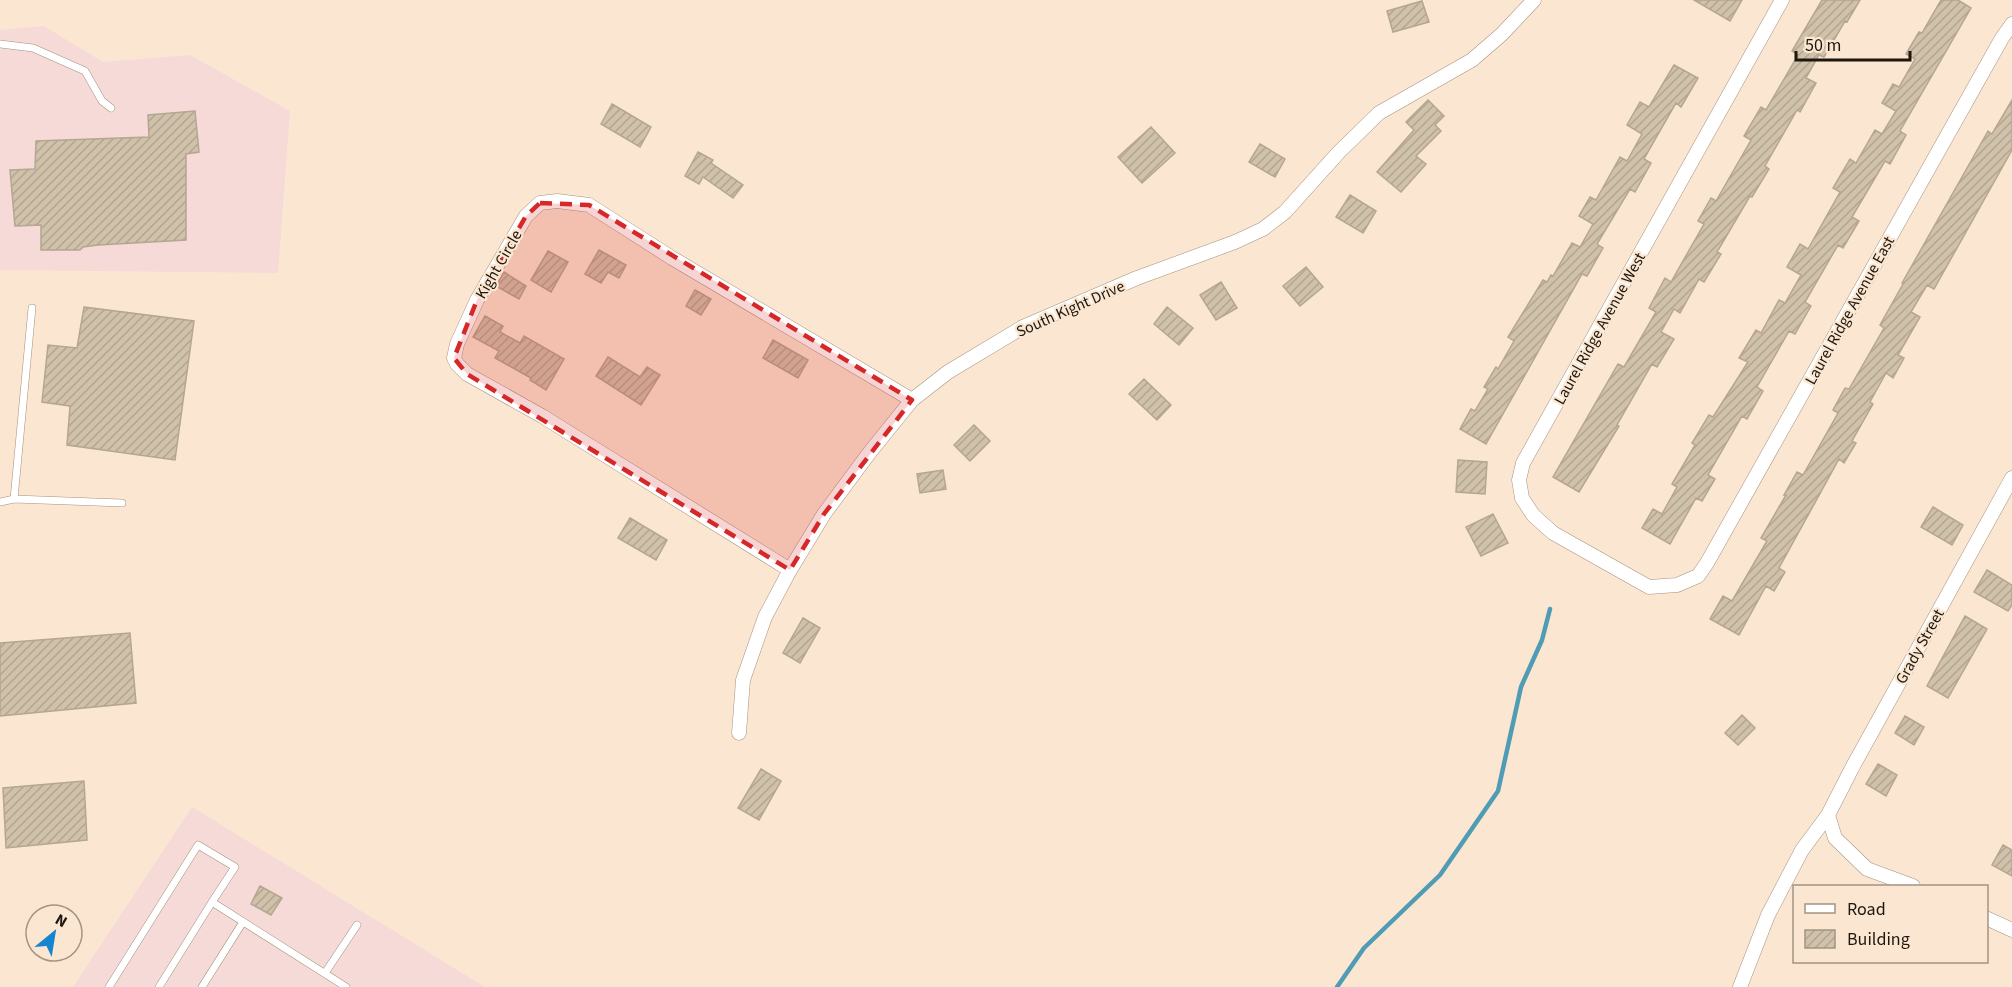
<svg xmlns="http://www.w3.org/2000/svg" width="2012" height="987" font-family="'Source Sans 3',sans-serif">
  <style>
    .industrial { fill: #f5dad7 }
    .lines { fill: none; stroke-linecap: round; stroke-linejoin: round }
    .stream { stroke: #519cb5; stroke-width: 4.5 }
    .building { fill: url(#building-hatch); stroke: #b4a68f; stroke-width: 1.5 }
    .lane-casing { stroke: #a5937f; stroke-width: 8 }
    .street-casing { stroke: #a5937f; stroke-width: 15 }
    .lane { stroke: #fff; stroke-width: 7 }
    .street { stroke: #fff; stroke-width: 14 }
    .marked { fill: #d62828; fill-opacity: 0.2; stroke: #d62828; stroke-width: 4.5; stroke-dasharray: 12 8; stroke-linejoin: round }
    .labels { text-anchor: middle; stroke-width: 4.5; stroke-linejoin: round; paint-order: stroke }
    .street-label { font-size: 16px; fill: #1e170f; stroke: #fbe7d1 }
  </style>
  <defs>
    <pattern id="building-hatch" width="6" height="6" patternUnits="userSpaceOnUse" patternTransform="scale(1.5)"><rect width="6" height="6" fill="#d0c1aa"/><path d="M-1 1l2-2M0 6l6-6M5 7l2-2" fill="none" stroke="#b2a591"/></pattern>
  </defs>
  <rect width="100%" height="100%" fill="#fbe7d1"/>
  <path class="industrial" d="M44 26 103 62 190 55 290 111 278 273 0 270V30Z
    M192 807 485 987H73Z"/>
  <g class="lines">
    <path class="stream" d="M1337 987 1364 948 1440 875 1498 791 1521 687 1542 640 1550 609"/>
  </g>
  <path class="building" d="M1694 0H1742L1730 21Z
    M1822 0H1860L1847 22 1845 21 1824 57 1819 55 1806 78 1816 83 1800 112 1797 110 1765 166 1769 169 1752 197 1750 196 1717 252 1721 254 1704 282 1699 279 1680 313 1674 309 1661 332 1674 339 1657 367 1652 364 1617 425 1619 426 1579 492 1553 477 1618 364 1624 367 1656 312 1649 308 1665 278 1671 282 1704 224 1698 221 1711 198 1716 201 1751 140 1744 136 1761 107 1766 110 1798 55 1792 51Z
    M1941 0H1958L1971 8 1900 131 1906 135 1890 164 1885 161 1852 217 1859 221 1843 248 1838 245 1805 302 1811 306 1795 334 1789 331 1757 387 1763 391 1747 419 1742 416 1708 475 1715 479 1702 501 1696 498 1670 544 1642 528 1653 509 1662 514 1677 487 1672 484 1695 445 1692 443 1709 415 1713 417 1748 362 1739 358 1756 330 1761 333 1779 300 1785 303 1801 275 1787 267 1800 244 1808 249 1840 192 1833 188 1850 159 1856 163 1875 130 1882 134 1896 111 1882 103 1893 84 1899 87 1915 59 1906 54 1919 32 1922 33Z
    M1422 1 1429 22 1393 32 1387 11Z
    M1674 65 1698 78 1681 107 1676 103 1644 159 1651 163 1635 192 1630 189 1597 244 1603 248 1587 276 1582 274 1486 444 1460 429 1471 409 1475 411 1488 389 1484 387 1496 367 1498 369 1514 341 1508 337 1543 280 1547 282 1551 275 1553 276 1572 243 1580 247 1593 224 1579 216 1590 197 1596 200 1620 157 1627 161 1642 134 1627 125 1640 102 1649 107Z
    M1428 100 1444 116 1435 125 1441 131 1416 156 1426 164 1401 192 1377 172 1414 130 1406 122Z
    M2012 100V150L1934 289 1927 285 1911 312 1920 317 1898 355 1904 358 1893 378 1886 373 1870 402 1873 404 1852 441 1856 443 1844 463 1839 459 1779 568 1785 572 1774 591 1766 586 1739 635 1710 619 1723 596 1732 601 1767 541 1761 538 1786 495H1784L1797 472 1803 475 1838 413 1833 410 1845 388 1849 389 1884 328 1880 325 1903 284 1902 283 1988 131 1992 134Z
    M612 104 651 127 640 147 601 124Z
    M195 111 199 152 186 154V240L98 245 83 247 80 250H41V225L15 226 10 170 35 169 36 141 149 137 148 115Z
    M1151 127 1175 153 1142 183 1118 157Z
    M1260 144 1285 159 1275 177 1249 162Z
    M698 152 713 160 711 163 743 185 733 198 703 177 699 184 685 176Z
    M1350 195 1376 211 1363 233 1336 217Z
    M599 250 626 265 619 278 608 272 601 283 585 274Z
    M548 251 568 262 551 292 531 280Z
    M1306 267 1323 287 1300 306 1283 286Z
    M504 272 526 286 519 299 496 286Z
    M1221 282 1237 308 1216 320 1200 295Z
    M695 290 711 299 701 315 686 306Z
    M84 307 194 321 175 460 67 445 70 406 42 402 48 345 77 348Z
    M1167 307 1193 328 1179 345 1154 324Z
    M485 316 503 326 500 332 520 343 524 336 564 359 546 390 530 380 531 378 495 358 499 351 473 337Z
    M773 340 808 360 798 378 763 358Z
    M608 357 640 377 647 367 660 375 641 405 596 376Z
    M1144 379 1171 405 1157 420 1129 394Z
    M974 425 990 441 970 461 954 445Z
    M1458 460 1487 462 1485 494 1456 492Z
    M943 470 946 489 920 493 917 474Z
    M1933 507 1963 525 1952 545 1921 527Z
    M1493 514 1508 543 1481 556 1466 527Z
    M630 518 667 540 656 560 618 538Z
    M1987 570 2012 585V605L2008 611 1974 592Z
    M1965 616 1987 629 1948 698 1927 686Z
    M803 618 820 628 800 663 783 653Z
    M130 633 136 703 0 716V643Z
    M1742 715 1755 728 1738 745 1725 733Z
    M1905 716 1924 727 1914 745 1895 733Z
    M1878 764 1897 775 1886 796 1866 784Z
    M761 769 781 781 759 820 738 808Z
    M84 781 87 840 6 848 3 788Z
    M2003 845 2012 850V876L1992 865Z
    M260 886 282 898 271 915 251 904Z"/>
  <g class="lines">
    <g class="lane-casing">
      <path id="lane" d="M0 44 33 48 85 71 102 101 111 108
        M14 499 32 308
        M0 502 14 499 122 503
        M325 973 357 925
        M109 987 198 845 235 867 212 902 346 987
        M159 987 212 902
        M202 987 243 922"/>
    </g>
    <g class="street-casing">
      <path id="street" d="M1782 0 1523 463 1519 480 1522 498 1533 515 1553 533 1649 587 1677 585 1698 576 1707 563 2002 38 2012 24
        M790 570 542 416 467 374 457 364 454 358 457 344 477 300 526 216 540 203 557 201 589 205 672 258 912 400
        M739 733 743 680 765 617 790 570 824 514 870 452 912 400 948 372 1023 327 1137 278 1235 242 1263 229 1285 212 1339 152 1379 113 1472 60 1502 34 1534 0
        M1828 815 1835 838 1867 869 1913 886
        M1986 918 2012 930
        M1740 987 1768 915 1802 850 1828 815 1852 768 2012 478"/>
    </g>
    <use href="#lane" class="lane"/>
    <use href="#street" class="street"/>
  </g>
  <path class="marked" d="M540 203 589 205 912 400 824 514 790 570 467 374 454 358 477 300 526 216Z"/>
  <g class="labels">
    <g class="street-label">
      <text transform="translate(498 264) rotate(-60)" y="6">Kight Circle</text>
      <text transform="translate(1070 308) rotate(-24)" y="6">South Kight Drive</text>
      <text transform="translate(1849 310) rotate(-61)" y="6">Laurel Ridge Avenue East</text>
      <text transform="translate(1599 328) rotate(-61)" y="6">Laurel Ridge Avenue West</text>
      <text transform="translate(1919 646) rotate(-61)" y="6">Grady Street</text>
    </g>
  </g>
  <rect x="1793" y="885" width="195" height="78" fill="#fbe7d1" stroke="#a39483" stroke-width="1.5"/>
  <rect x="1805" y="904" width="30" height="9" fill="#ffffff" stroke="#a39483" stroke-width="1.5"/>
  <text x="1847" y="915" font-size="18" fill="#1e170f">Road</text>
  <rect x="1805" y="930" width="30" height="18" fill="url(#building-hatch)" stroke="#a39483" stroke-width="1.5"/>
  <text x="1847" y="945" font-size="18" fill="#1e170f">Building</text>
  <g transform="translate(54 933) rotate(30)"><circle r="28" fill="#fbe7d1" stroke="#a39483" stroke-width="1.5"/>
  <path d="M0-4.5L10 22L0 15L-10 22Z" fill="#1485ce"/>
  <text y="-9" font-size="16" font-weight="bold" text-anchor="middle" fill="#1e170f">N</text>
  </g>
  <path d="M1796 51v9h114v-9" fill="none" stroke="#1e170f" stroke-width="3"/>
  <text x="1805" y="51" font-size="18" fill="#1e170f" stroke="#fbe7d1" stroke-width="4.5" paint-order="stroke">50 m</text>
</svg>
